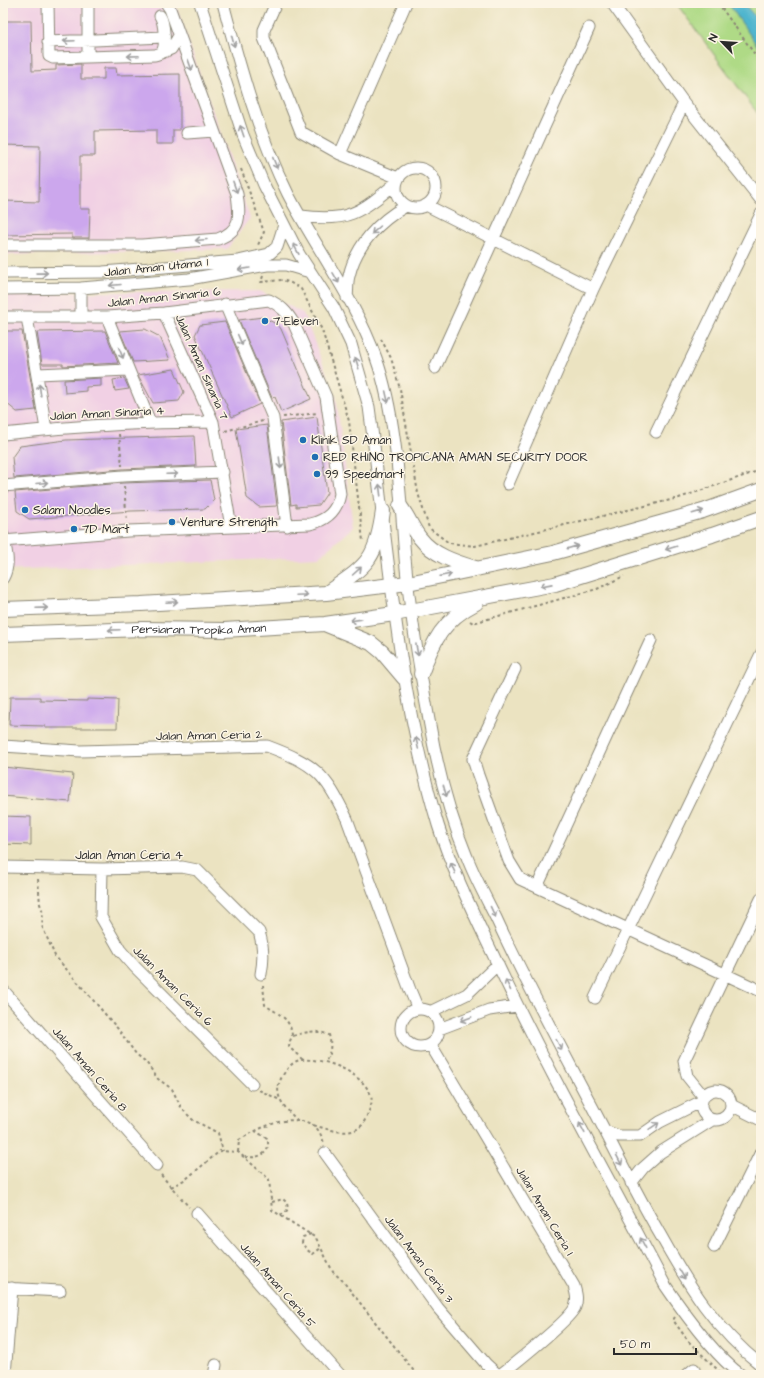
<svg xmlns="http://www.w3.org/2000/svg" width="764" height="1378" font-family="'Architects Daughter',sans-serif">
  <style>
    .built { fill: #f1d0e4 }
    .green { fill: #afda86; stroke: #6d8258 }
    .water { fill: #50b5ce; stroke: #3e707c }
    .building { fill: #cca7ed }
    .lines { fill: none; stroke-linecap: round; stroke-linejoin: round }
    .minor-casing { stroke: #8b8776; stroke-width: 13 }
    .major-casing { stroke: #8b8776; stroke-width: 16 }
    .path { stroke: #8b8776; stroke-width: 2; stroke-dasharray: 3 3; stroke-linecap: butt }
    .minor { stroke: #fff; stroke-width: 11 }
    .major { stroke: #fff; stroke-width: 14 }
    .oneway { stroke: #a0a0a0 }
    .poi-dot { fill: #1f6fb2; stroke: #fcf5e5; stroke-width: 1.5 }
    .labels { text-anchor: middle; stroke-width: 3; stroke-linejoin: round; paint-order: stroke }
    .street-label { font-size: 12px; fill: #2b2b2b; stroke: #fcf5e5 }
    .poi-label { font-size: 12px; fill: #2b2b2b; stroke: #fcf5e5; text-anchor: start }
  </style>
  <rect width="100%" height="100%" fill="#fcf5e5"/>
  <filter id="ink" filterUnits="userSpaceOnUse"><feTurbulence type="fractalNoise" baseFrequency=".025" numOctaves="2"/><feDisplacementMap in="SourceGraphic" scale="8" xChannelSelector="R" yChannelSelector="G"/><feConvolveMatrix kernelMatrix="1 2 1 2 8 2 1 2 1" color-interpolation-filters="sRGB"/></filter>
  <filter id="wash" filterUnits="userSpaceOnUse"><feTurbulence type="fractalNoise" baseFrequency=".012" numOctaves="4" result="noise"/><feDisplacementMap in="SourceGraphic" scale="16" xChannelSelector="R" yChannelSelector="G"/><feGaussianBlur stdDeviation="0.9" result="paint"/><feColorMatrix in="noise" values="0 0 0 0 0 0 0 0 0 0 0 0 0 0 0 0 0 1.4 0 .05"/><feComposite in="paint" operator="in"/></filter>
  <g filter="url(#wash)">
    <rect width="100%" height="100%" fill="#ebe3c1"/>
    <path class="built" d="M3 3H175L250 218 227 249 3 255Z
      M260 291 303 313 336 397 353 527 319 557 3 570V293Z"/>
    <path class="green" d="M676 3H761V118Z"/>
    <path class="water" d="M728 3H743L761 23V51Z"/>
    <g id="blocks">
      <path class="building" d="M3 21H31L32 71 56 70V65L81 64V79H104V68H116L117 75 180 74V130H173V144H156V130L95 131V156H80V209H90L89 238H72V234L3 235V201L39 202 40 146 3 145Z
        M263 317 278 325 281 329 311 399 281 412 275 397 272 398 239 320Z
        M225 322 260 404 232 417 195 335 200 325Z
        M145 329 160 337 170 360 133 362 120 331Z
        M7 331H22L36 410 17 412 5 402 3 383V336Z
        M105 331 118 363 63 366V364H42L37 332Z
        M174 369 184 392 179 401 153 403 138 375Z
        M101 378V386L86 387V391L65 393 64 380Z
        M124 378 129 389 115 391 113 380Z
        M317 417 327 493 319 505 296 507V504L291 505 281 422Z
        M267 425 277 506 259 507 247 498 236 429Z
        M194 436 196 466 122 469 14 478 12 457 20 446 66 440Z
        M210 480 214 500 205 509 131 511 29 519 17 511 15 492 123 483Z
        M10 697H40V700L87 701V699L118 700 117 728H45V726L9 725Z
        M3 767 73 774 70 802 3 796Z
        M3 816 31 817V845L3 844Z"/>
    </g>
  </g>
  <g filter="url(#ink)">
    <use href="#blocks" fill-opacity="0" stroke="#8b8776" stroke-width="1"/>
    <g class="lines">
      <g class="minor-casing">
        <path id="minor" d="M48 3 49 56 53 58 155 55C156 55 161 53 161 53 167 47 164 22 160 16
          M88 3V57
          M200 3 243 135 264 185 299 254 334 308 342 325 351 344 369 407C388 547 397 689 438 825 453 873 476 918 497 963 549 1073 609 1178 665 1285 684 1313 714 1355 741 1375
          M223 3C240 67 258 134 288 194 316 248 356 301 376 358 397 417 400 495 405 558 410 612 419 666 429 720 437 767 449 814 467 857 475 878 486 898 496 918 529 990 568 1060 605 1131 623 1166 641 1202 661 1236 689 1286 716 1330 761 1365
          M276 3 264 30V38L301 132 340 154 398 178
          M612 3 684 103 761 200
          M48 42 164 37
          M161 53 171 49 179 36
          M187 133 214 131
          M340 154 406 3
          M396 188a20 20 0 1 1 40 0a20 20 0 1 1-40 0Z
          M426 205 593 289
          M301 216C348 223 361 212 396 183
          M3 245H142L218 239C242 230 240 216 237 194L170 9 166 3
          M3 273 103 272 238 261 269 254 277 247 284 225
          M3 289 81 288 189 279 267 265H286L310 272
          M347 298C348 291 347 283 349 276 356 245 379 221 406 206
          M225 304 273 418 287 526
          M164 313 213 422 231 527
          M81 316V288
          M3 317H107L164 313 269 300C281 306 287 312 294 324L326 397 340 494C337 511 327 520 310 524L128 531 3 541
          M27 317 46 429
          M107 317 150 422
          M435 368 589 28
          M38 374 128 370
          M656 432 761 214
          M3 434C73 426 143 422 213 422
          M508 484 593 289 684 103
          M3 486 123 476 223 472
          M3 578C11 563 6 551 3 535
          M515 669 473 759 478 775 509 861 520 879 761 991
          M3 746 80 751 267 746C315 764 325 773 347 819L410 990 418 1009
          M3 867 102 869 182 867 197 870 259 932C264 947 264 959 261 974
          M102 869 101 917 120 950 135 967 252 1084
          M537 887 651 640
          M3 990 157 1165
          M595 998 761 654
          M401 1028a19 19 0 1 1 38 0a19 19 0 1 1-38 0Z
          M430 1012 467 994 498 964
          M439 1029 489 1010 517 1006
          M430 1044 574 1286C576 1293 578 1299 575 1307 570 1320 515 1363 500 1375
          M701 1105a15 15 0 1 1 30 0a15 15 0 1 1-30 0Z
          M704 1097 687 1076 684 1061 761 899
          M731 1105 761 1120
          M605 1131 619 1136H640L660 1122 702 1101
          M325 1153 438 1308 486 1364 498 1375
          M631 1183 643 1168 661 1152 712 1120
          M197 1213 340 1375
          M714 1247 761 1152
          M3 1288 60 1291
          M5 1375 12 1288
          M214 1375 216 1365
          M687 1375 694 1369"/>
      </g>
      <g class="major-casing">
        <g id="major">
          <path d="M400 506C408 516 412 528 420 538 433 555 455 562 475 568"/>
          <path d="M328 592C367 565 376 561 383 511"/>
          <path d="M3 609 141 604 326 593 408 583 553 553 703 511 761 490"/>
          <path d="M327 625 371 643 382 652 404 678"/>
          <path id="s1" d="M3 634 142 629 224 630 325 624 394 614 555 584 712 535 761 518"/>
          <path d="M421 674C433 641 443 620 476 603"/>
        </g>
      </g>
      <path class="path" d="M718 3 761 63
        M241 169 264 232 258 245
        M263 276 261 282 282 280 291 283 301 289 322 330 349 421 363 541
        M381 339 391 358 400 389 418 493 429 528 449 543 475 546 679 498 761 470
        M283 417 318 413
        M225 431 263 421
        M119 434 122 466
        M124 486 127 522
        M470 621 473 623 597 589 624 576
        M38 879 40 904 43 912 42 926 55 956 118 1029 136 1054 146 1062 158 1079 172 1089 182 1109 193 1120 218 1133 223 1151
        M263 985 265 1005C278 1014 291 1018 292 1036L290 1041 289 1047 303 1060
        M293 1036C306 1032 316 1029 329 1035 332 1047 330 1053 325 1063
        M259 1090 280 1100
        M298 1121C282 1105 270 1093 285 1072 289 1066 295 1060 302 1060 326 1058 357 1071 369 1091 373 1098 372 1103 369 1111 367 1115 365 1121 362 1125 351 1138 327 1129 313 1125
        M238 1152 239 1140C259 1128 290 1112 313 1125 319 1129 322 1137 324 1143
        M245 1157C259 1159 272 1153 267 1138L255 1131
        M161 1175 189 1207
        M171 1187 186 1179 220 1151 238 1152 269 1179 272 1210 316 1238 333 1272 342 1280 417 1375
        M272 1202 283 1199 287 1203 288 1209 285 1213 279 1215
        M311 1234 303 1237 302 1243 307 1250 313 1254 321 1248
        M675 1317 673 1320 689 1342 722 1374"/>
      <use href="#minor" class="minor"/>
      <use href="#major" class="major"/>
    </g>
    <defs><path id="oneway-shaft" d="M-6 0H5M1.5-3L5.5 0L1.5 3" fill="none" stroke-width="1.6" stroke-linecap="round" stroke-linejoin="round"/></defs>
    <g class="oneway">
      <use href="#oneway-shaft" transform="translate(69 41) rotate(178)"/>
      <use href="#oneway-shaft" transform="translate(233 41) rotate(75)"/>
      <use href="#oneway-shaft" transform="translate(133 56) rotate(178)"/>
      <use href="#oneway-shaft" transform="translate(190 65) rotate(70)"/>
      <use href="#oneway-shaft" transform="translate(242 131) rotate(-109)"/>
      <use href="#oneway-shaft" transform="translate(275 163) rotate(68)"/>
      <use href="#oneway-shaft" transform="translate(235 187) rotate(70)"/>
      <use href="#oneway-shaft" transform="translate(376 230) rotate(138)"/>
      <use href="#oneway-shaft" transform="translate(201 240) rotate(175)"/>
      <use href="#oneway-shaft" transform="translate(296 249) rotate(-119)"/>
      <use href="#oneway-shaft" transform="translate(244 269) rotate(171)"/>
      <use href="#oneway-shaft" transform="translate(42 273) rotate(-1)"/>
      <use href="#oneway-shaft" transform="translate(336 278) rotate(60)"/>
      <use href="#oneway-shaft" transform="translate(115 285) rotate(175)"/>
      <use href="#oneway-shaft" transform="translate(240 340) rotate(67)"/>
      <use href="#oneway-shaft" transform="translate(121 353) rotate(68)"/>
      <use href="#oneway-shaft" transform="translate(357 363) rotate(-107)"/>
      <use href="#oneway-shaft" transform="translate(40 390) rotate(-98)"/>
      <use href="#oneway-shaft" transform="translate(387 397) rotate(77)"/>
      <use href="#oneway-shaft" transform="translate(280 463) rotate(83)"/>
      <use href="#oneway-shaft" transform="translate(172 474) rotate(-2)"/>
      <use href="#oneway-shaft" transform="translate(42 483) rotate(-5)"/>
      <use href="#oneway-shaft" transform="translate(380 490) rotate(-97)"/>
      <use href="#oneway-shaft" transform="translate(698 512) rotate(-16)"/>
      <use href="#oneway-shaft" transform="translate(573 547) rotate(-16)"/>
      <use href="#oneway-shaft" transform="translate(671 548) rotate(163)"/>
      <use href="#oneway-shaft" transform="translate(357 571) rotate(-42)"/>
      <use href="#oneway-shaft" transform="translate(446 575) rotate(-12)"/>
      <use href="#oneway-shaft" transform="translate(546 585) rotate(169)"/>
      <use href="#oneway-shaft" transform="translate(302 595) rotate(-3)"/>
      <use href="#oneway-shaft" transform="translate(172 602) rotate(-3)"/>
      <use href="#oneway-shaft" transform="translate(42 608) rotate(-2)"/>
      <use href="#oneway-shaft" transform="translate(356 620) rotate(172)"/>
      <use href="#oneway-shaft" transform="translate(114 630) rotate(178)"/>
      <use href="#oneway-shaft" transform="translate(417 650) rotate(80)"/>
      <use href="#oneway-shaft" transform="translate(417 743) rotate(-103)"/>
      <use href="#oneway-shaft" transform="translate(445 791) rotate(74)"/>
      <use href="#oneway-shaft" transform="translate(453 868) rotate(-112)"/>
      <use href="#oneway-shaft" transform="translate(493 912) rotate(65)"/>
      <use href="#oneway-shaft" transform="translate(508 985) rotate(-115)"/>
      <use href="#oneway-shaft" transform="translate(466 1019) rotate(160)"/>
      <use href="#oneway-shaft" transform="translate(559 1045) rotate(62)"/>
      <use href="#oneway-shaft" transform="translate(654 1126) rotate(-34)"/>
      <use href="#oneway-shaft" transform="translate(582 1128) rotate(-118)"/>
      <use href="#oneway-shaft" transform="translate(619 1160) rotate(63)"/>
      <use href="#oneway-shaft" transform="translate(643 1243) rotate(-118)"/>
      <use href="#oneway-shaft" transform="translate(682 1274) rotate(59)"/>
    </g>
  </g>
  <g class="poi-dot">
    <circle cx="265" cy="321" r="4"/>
    <circle cx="303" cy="440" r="4"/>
    <circle cx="315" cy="457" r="4"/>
    <circle cx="317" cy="474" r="4"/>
    <circle cx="25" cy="510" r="4"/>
    <circle cx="172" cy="522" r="4"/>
    <circle cx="74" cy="529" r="4"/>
  </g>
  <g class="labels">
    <g class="street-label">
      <text transform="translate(156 267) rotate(-6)" y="4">Jalan Aman Utama 1</text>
      <text transform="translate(164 297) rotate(-6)" y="4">Jalan Aman Sinaria 6</text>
      <text transform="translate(202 367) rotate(66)" y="4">Jalan Aman Sinaria 7</text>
      <text transform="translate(107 413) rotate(-3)" y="4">Jalan Aman Sinaria 4</text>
      <text dy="4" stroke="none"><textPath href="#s1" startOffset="196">Persiaran Tropika Aman</textPath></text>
      <text transform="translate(209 735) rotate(-1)" y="4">Jalan Aman Ceria 2</text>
      <text x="129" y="859">Jalan Aman Ceria 4</text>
      <text transform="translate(173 986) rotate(45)" y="4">Jalan Aman Ceria 6</text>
      <text transform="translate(90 1069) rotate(49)" y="4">Jalan Aman Ceria 8</text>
      <text transform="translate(545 1211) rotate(59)" y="4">Jalan Aman Ceria 1</text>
      <text transform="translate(419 1259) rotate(53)" y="4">Jalan Aman Ceria 3</text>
      <text transform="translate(278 1285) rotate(49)" y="4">Jalan Aman Ceria 5</text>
    </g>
    <g class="poi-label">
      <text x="273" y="325">7-Eleven</text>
      <text x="311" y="444">Klinik SD Aman</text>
      <text x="323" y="461">RED RHINO TROPICANA AMAN SECURITY DOOR</text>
      <text x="325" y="478">99 Speedmart</text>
      <text x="33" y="514">Salam Noodles</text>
      <text x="180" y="526">Venture Strength</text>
      <text x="82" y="533">7D Mart</text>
    </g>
  </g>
  <rect width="764" height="1378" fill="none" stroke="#fcf5e5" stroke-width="16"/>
  <g transform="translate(722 42) rotate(295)" stroke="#fcf5e5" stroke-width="3" paint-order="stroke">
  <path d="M0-3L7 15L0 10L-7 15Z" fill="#2b2b2b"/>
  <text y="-6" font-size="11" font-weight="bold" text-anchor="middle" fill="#2b2b2b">N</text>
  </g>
  <path d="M614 1348v6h82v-6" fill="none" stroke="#2b2b2b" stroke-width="2"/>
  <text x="620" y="1348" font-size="12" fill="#2b2b2b" stroke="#fcf5e5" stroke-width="3" paint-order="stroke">50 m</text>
</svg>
